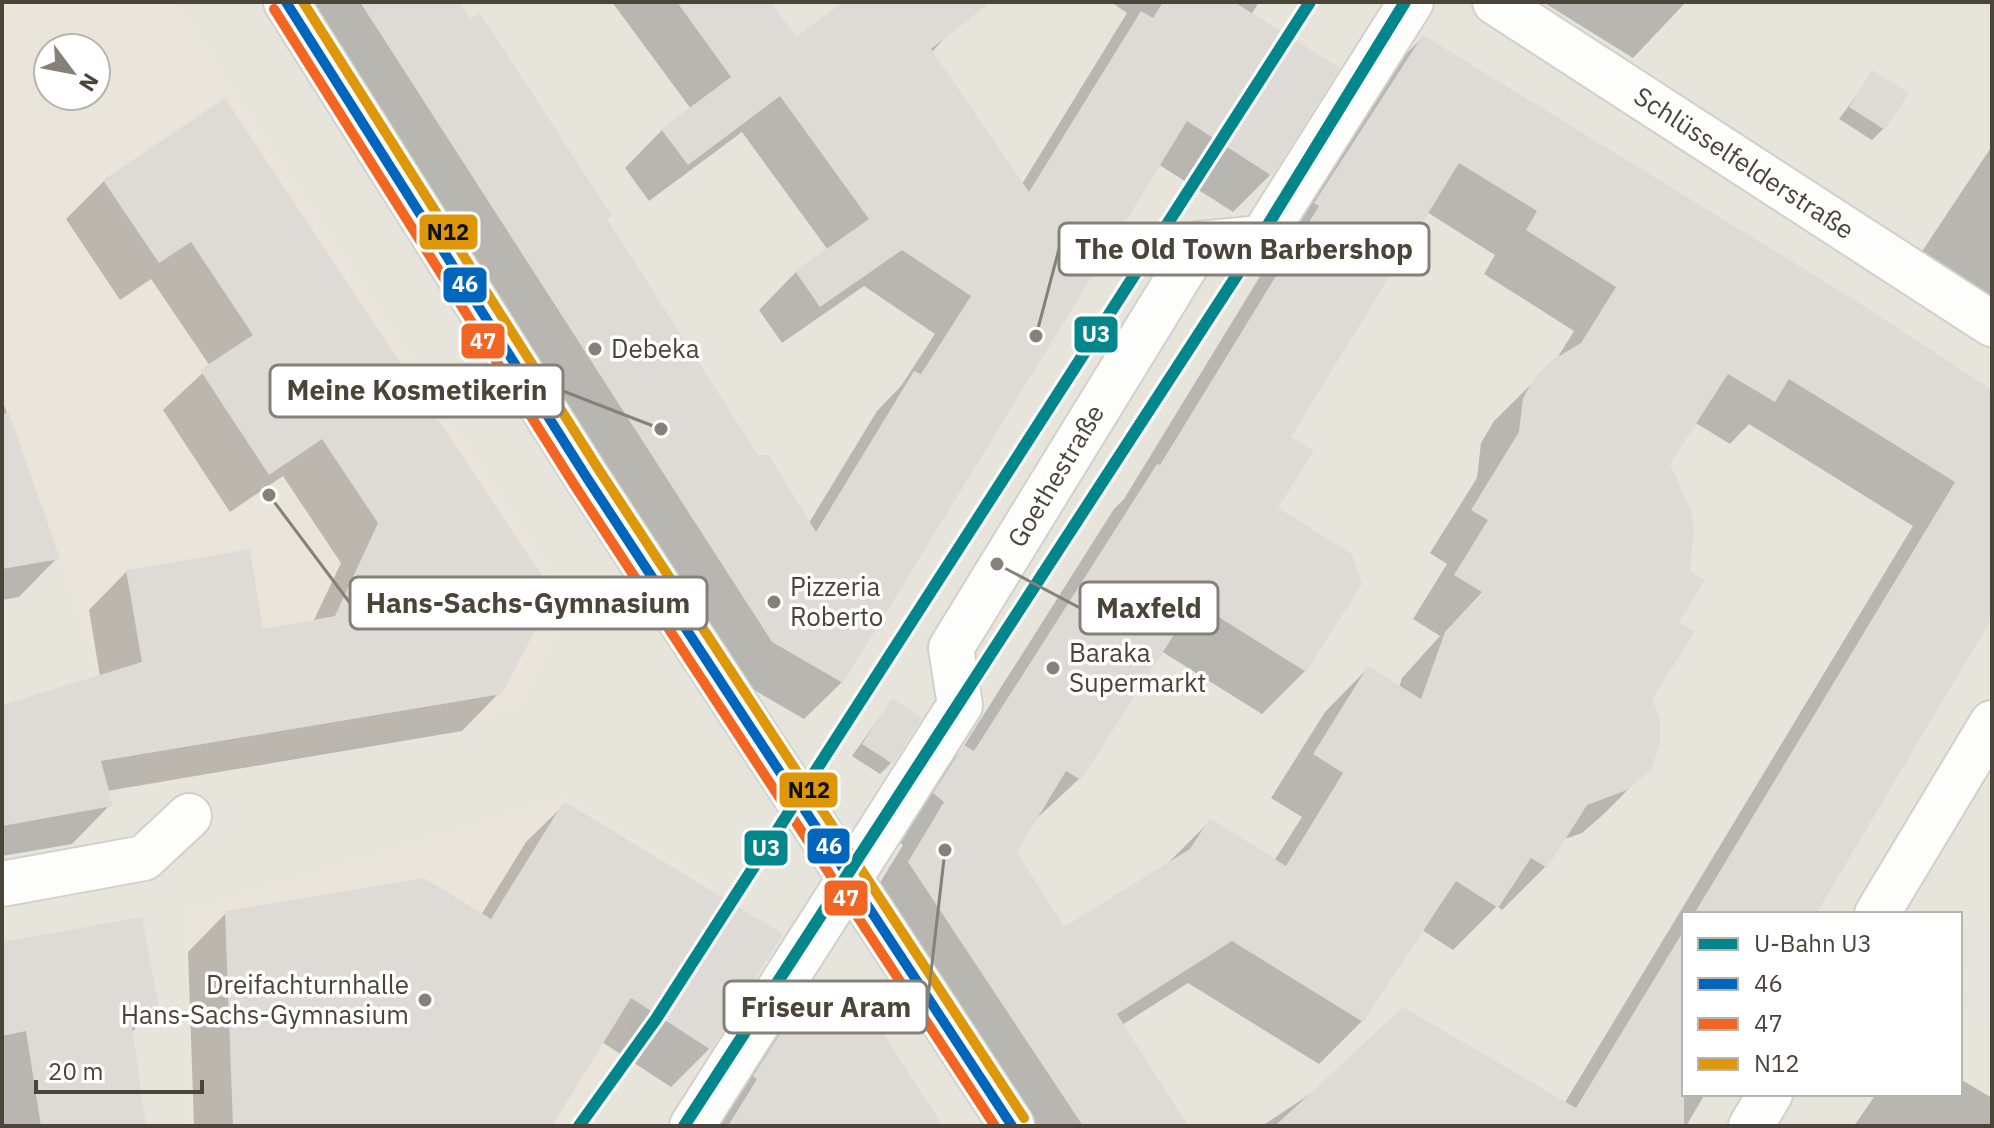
<svg xmlns="http://www.w3.org/2000/svg" width="1994" height="1128" font-family="'IBM Plex Sans',sans-serif">
  <style>
    .residential { fill: #e7e4dc; fill-rule: evenodd }
    .education { fill: #eae5da; fill-rule: evenodd }
    .parking { fill: #e6e3df }
    .shadow { fill: #0003; fill-rule: evenodd }
    .building { fill: #dedbd6; fill-rule: evenodd }
    .lines { fill: none; stroke-linecap: round; stroke-linejoin: round }
    .street-casing { stroke: #d2d0cb; stroke-width: 48 }
    .street { stroke: #fdfdfc; stroke-width: 44 }
    .bus-1-casing { stroke: #fff; stroke-width: 16 }
    .bus-2-casing { stroke: #fff; stroke-width: 16 }
    .bus-3-casing { stroke: #fff; stroke-width: 16 }
    .bus-1 { stroke: #0065bd; stroke-width: 10 }
    .bus-2 { stroke: #f26522; stroke-width: 10 }
    .bus-3 { stroke: #dd9709; stroke-width: 10 }
    .metro-1-casing { stroke: #fff; stroke-width: 18 }
    .metro-1 { stroke: #00868b; stroke-width: 12 }
    .poi-dot { fill: #868178; stroke: #fff; stroke-width: 3 }
    .labels { text-anchor: middle; stroke-width: 7; stroke-linejoin: round; paint-order: stroke }
    .street-label { font-size: 26px; fill: #4b4439; stroke: #fff }
    .poi-label { font-size: 26px; fill: #4b4439; stroke: #fff; text-anchor: start }
    .leader { fill: none; stroke: #868178; stroke-width: 3 }
    .callout-dot { fill: #868178; stroke: #fff; stroke-width: 3 }
    .callout { fill: #fff; stroke: #868178; stroke-width: 3 }
    .callout-label { font-size: 28px; text-anchor: middle; font-weight: bold; fill: #4b4439 }
    .line-badge { stroke: #fff; stroke-width: 3 }
    .badge-label { font-size: 22px; text-anchor: middle; font-weight: bold; fill: #fff }
    .pale-badge-label { font-size: 22px; text-anchor: middle; font-weight: bold; fill: #111 }
  </style>
  <rect width="100%" height="100%" fill="#f4f2ee"/>
  <path class="residential" d="M2 2H1992V1126H2ZM48 48H96V96H48ZM1684 914H1960V1094H1684Z"/>
  <path class="education" d="M2 2H175L571 604 517 708 138 790 2 387ZM48 48H96V96H48Z
    M564 798 713 886 567 1126H190L184 912Z"/>
  <path class="parking" d="M1976 912 1989 920 1992 916V1027L1960 1008V1000L1974 976 1960 967V939Z"/>
  <path class="shadow" d="M299 2H457L605 220 757 457 809 523 877 411 901 386 935 334 864 286 782 343 759 310 796 272 828 250 742 132 649 201 625 168 662 130 691 109 612 2H768L796 39 846 2H977L931 53 1022 184 1127 13 1111 2H1259L1251 15 1337 69 1270 175 1233 212 1158 164 842 682 804 719 735 679Z
    M1543 2H1686L1633 58Z
    M1423 37 1992 391V614L1813 914H1684V1094H1705L1686 1126H1262L1316 1090 1564 1104 1913 526 1749 424 1730 444 1694 422 1667 464 1676 623 1650 699 1649 768 1605 813 1582 833 1562 840 1545 867 1502 910 1497 906 1453 950 1422 930 1362 1021 1319 1064 1188 983 1122 1025 1188 1126H1012L865 907 903 845 892 837 921 791 960 752 1114 509 1124 499 1380 80ZM1427 212 1495 255 1484 274 1574 331 1556 360 1494 421 1481 443 1477 478 1430 553 1447 564 1413 619 1440 636 1402 678 1399 687 1368 668 1325 712 1271 798 1302 817 1274 861 1210 821 1167 864 1063 929 1015 852 1034 821 1079 779 1161 651 1262 714 1305 671 1276 508 1288 437Z
    M1873 73 1884 128 1872 140 1839 119Z
    M224 101 500 692 462 731 107 791 110 805 72 844 2 856V707L100 677 89 610 127 571 262 631 313 622 341 563 283 476 230 512 163 410 210 366 151 279 120 300 66 219 104 181Z
    M1992 146V301L1919 256Z
    M2 399 57 558 19 597 2 600Z
    M892 700 891 763 880 774 852 756Z
    M565 804 709 1049 671 1087 602 1042 549 1126H194L188 952 226 913 481 915 526 842Z
    M2 943 156 1007 131 1033 144 1126H2Z
    M806 997 941 1126H713L763 1040Z
    M1960 1079 1992 1098V1126H1854L1876 1094H1960Z"/>
  <path class="building" d="M360 2H459L470 19 480 13 612 216 607 219 758 455H769L816 532 914 371 921 374 971 296 902 250 820 307 795 271 869 219 780 96 688 165 661 129 731 77 677 2H771L796 37 843 2H991L931 49 1029 192 1141 11 1153 18 1163 2H1234L1340 68 1272 176 1187 121 843 683 772 642Z
    M1423 35 1853 299 1992 390V618L1816 914H1694L1955 482 1789 379 1775 402 1728 374 1670 464 1690 508 1694 529 1690 571 1705 580 1679 622 1695 632 1652 699 1660 718V743L1651 770 1627 790 1587 805 1547 868 1531 858 1498 908 1456 881 1363 1022 1232 941 1117 1014 1188 1126H1083L908 862 944 802 933 793 964 745 974 751 1157 464 1160 465 1319 206 1314 203ZM1459 163 1537 211 1526 230 1616 287 1581 343 1551 361 1536 376 1523 398 1519 432 1471 510 1488 520 1454 575 1482 592 1445 632 1421 699 1368 666 1313 754 1343 773 1286 866 1210 818 1190 849 1064 927 1017 852 1066 771 1081 780 1195 602 1306 672 1362 584 1352 554 1278 508 1314 451 1291 437Z
    M1872 70 1909 93 1885 130 1849 107Z
    M225 98 554 594 502 694 101 761 113 806 2 826V705L142 662 126 570 250 549 263 629 335 616 378 523 322 439 269 475 200 370 253 335 191 242 159 263 103 180Z
    M9 413 60 559 2 569V414Z
    M892 698 922 718 893 764 862 744Z
    M564 801 783 934 711 1050 631 998 552 1126H233L225 911 424 878 491 919Z
    M142 917 159 1008 130 1013 146 1126H41L26 1031 2 1036V942Z
    M1684 930V1126H1275L1403 1007 1576 1108Z
    M805 995 859 996 943 1126H728L757 1079 753 1076Z"/>
  <g class="lines">
    <g class="street-casing">
      <path id="street" d="M286 2 587 478 1012 1126
        M1495 2 1992 324
        M2 884 144 858 189 816
        M1877 914 1992 723
        M692 1126 960 705 951 648 1199 244 1262 238 1411 2
        M1751 1126 1770 1094"/>
    </g>
    <use href="#street" class="street"/>
    <g class="bus-1-casing">
      <path id="bus-1" d="M286 2 587 478 1012 1126"/>
    </g>
    <g class="bus-2-casing">
      <path id="bus-2" d="M274 9 575 486 995 1126"/>
    </g>
    <g class="bus-3-casing">
      <path id="bus-3" d="M303 2 599 470 1024 1118"/>
    </g>
    <use href="#bus-1" class="bus-1"/>
    <use href="#bus-2" class="bus-2"/>
    <use href="#bus-3" class="bus-3"/>
    <g class="metro-1-casing">
      <path id="metro-1" d="M579 1126 656 1019 1310 2
        M684 1126 1237 275 1405 2"/>
    </g>
    <use href="#metro-1" class="metro-1"/>
  </g>
  <g class="poi-dot">
    <circle cx="595" cy="349" r="8"/>
    <circle cx="774" cy="602" r="8"/>
    <circle cx="1053" cy="668" r="8"/>
    <circle cx="425" cy="1000" r="8"/>
  </g>
  <g class="labels">
    <g class="street-label">
      <text transform="translate(1744 163) rotate(33)" y="9">Schlüsselfelderstraße</text>
      <text transform="translate(1056 476) rotate(-59)" y="9">Goethestraße</text>
    </g>
    <g class="poi-label">
      <text x="611" y="358">Debeka</text>
      <text x="790" y="596">Pizzeria<tspan x="790" dy="30">Roberto</tspan></text>
      <text x="1069" y="662">Baraka<tspan x="1069" dy="30">Supermarkt</tspan></text>
      <text x="409" y="994" text-anchor="end">Dreifachturnhalle<tspan x="409" dy="30">Hans-Sachs-Gymnasium</tspan></text>
    </g>
  </g>
  <path class="leader" d="M1036 336L1059 249M661 429L563 391M269 495L350 603M997 564L1080 608M945 850L927 1007"/>
  <g class="callout-dot">
    <circle cx="1036" cy="336" r="8"/>
    <circle cx="661" cy="429" r="8"/>
    <circle cx="269" cy="495" r="8"/>
    <circle cx="997" cy="564" r="8"/>
    <circle cx="945" cy="850" r="8"/>
  </g>
  <g class="callout">
    <rect x="1059" y="223" width="370" height="52" rx="8"/>
    <rect x="270" y="365" width="293" height="52" rx="8"/>
    <rect x="350" y="577" width="357" height="52" rx="8"/>
    <rect x="1080" y="582" width="138" height="52" rx="8"/>
    <rect x="724" y="981" width="203" height="52" rx="8"/>
  </g>
  <g class="callout-label">
    <text x="1244" y="259">The Old Town Barbershop</text>
    <text x="417" y="400">Meine Kosmetikerin</text>
    <text x="528" y="613">Hans-Sachs-Gymnasium</text>
    <text x="1149" y="618">Maxfeld</text>
    <text x="826" y="1017">Friseur Aram</text>
  </g>
  <g class="line-badge">
    <rect x="418" y="213" width="61" height="38" rx="8" fill="#dd9709"/>
    <rect x="442" y="266" width="46" height="38" rx="8" fill="#0065bd"/>
    <rect x="1073" y="315" width="46" height="39" rx="8" fill="#00868b"/>
    <rect x="460" y="322" width="46" height="38" rx="8" fill="#f26522"/>
    <rect x="778" y="771" width="61" height="38" rx="8" fill="#dd9709"/>
    <rect x="806" y="827" width="45" height="38" rx="8" fill="#0065bd"/>
    <rect x="743" y="829" width="46" height="38" rx="8" fill="#00868b"/>
    <rect x="823" y="879" width="46" height="38" rx="8" fill="#f26522"/>
  </g>
  <g class="badge-label">
    <text x="465" y="292">46</text>
    <text x="1096" y="342">U3</text>
    <text x="483" y="349">47</text>
    <text x="829" y="854">46</text>
    <text x="766" y="856">U3</text>
    <text x="846" y="906">47</text>
  </g>
  <g class="pale-badge-label">
    <text x="448" y="240">N12</text>
    <text x="809" y="798">N12</text>
  </g>
  <rect width="1994" height="1128" fill="none" stroke="#4b4439" stroke-width="8"/>
  <rect x="1682" y="912" width="280" height="184" fill="#ffffff" stroke="#b7b4b0" stroke-width="2"/>
  <rect x="1698" y="938" width="40" height="12" fill="#00868b" stroke="#b7b4b0" stroke-width="2"/>
  <text x="1754" y="952" font-size="24" fill="#4b4439">U-Bahn U3</text>
  <rect x="1698" y="978" width="40" height="12" fill="#0065bd" stroke="#b7b4b0" stroke-width="2"/>
  <text x="1754" y="992" font-size="24" fill="#4b4439">46</text>
  <rect x="1698" y="1018" width="40" height="12" fill="#f26522" stroke="#b7b4b0" stroke-width="2"/>
  <text x="1754" y="1032" font-size="24" fill="#4b4439">47</text>
  <rect x="1698" y="1058" width="40" height="12" fill="#dd9709" stroke="#b7b4b0" stroke-width="2"/>
  <text x="1754" y="1072" font-size="24" fill="#4b4439">N12</text>
  <g transform="translate(72 72) rotate(122)"><circle r="38" fill="#ffffff" stroke="#b7b4b0" stroke-width="2"/>
  <path d="M0-6L14 30L0 20L-14 30Z" fill="#868178"/>
  <text y="-12" font-size="22" font-weight="bold" text-anchor="middle" fill="#4b4439">N</text>
  </g>
  <path d="M36 1080v12h166v-12" fill="none" stroke="#4b4439" stroke-width="4"/>
  <text x="48" y="1080" font-size="24" fill="#4b4439" stroke="#ffffff" stroke-width="6" paint-order="stroke">20 m</text>
</svg>
